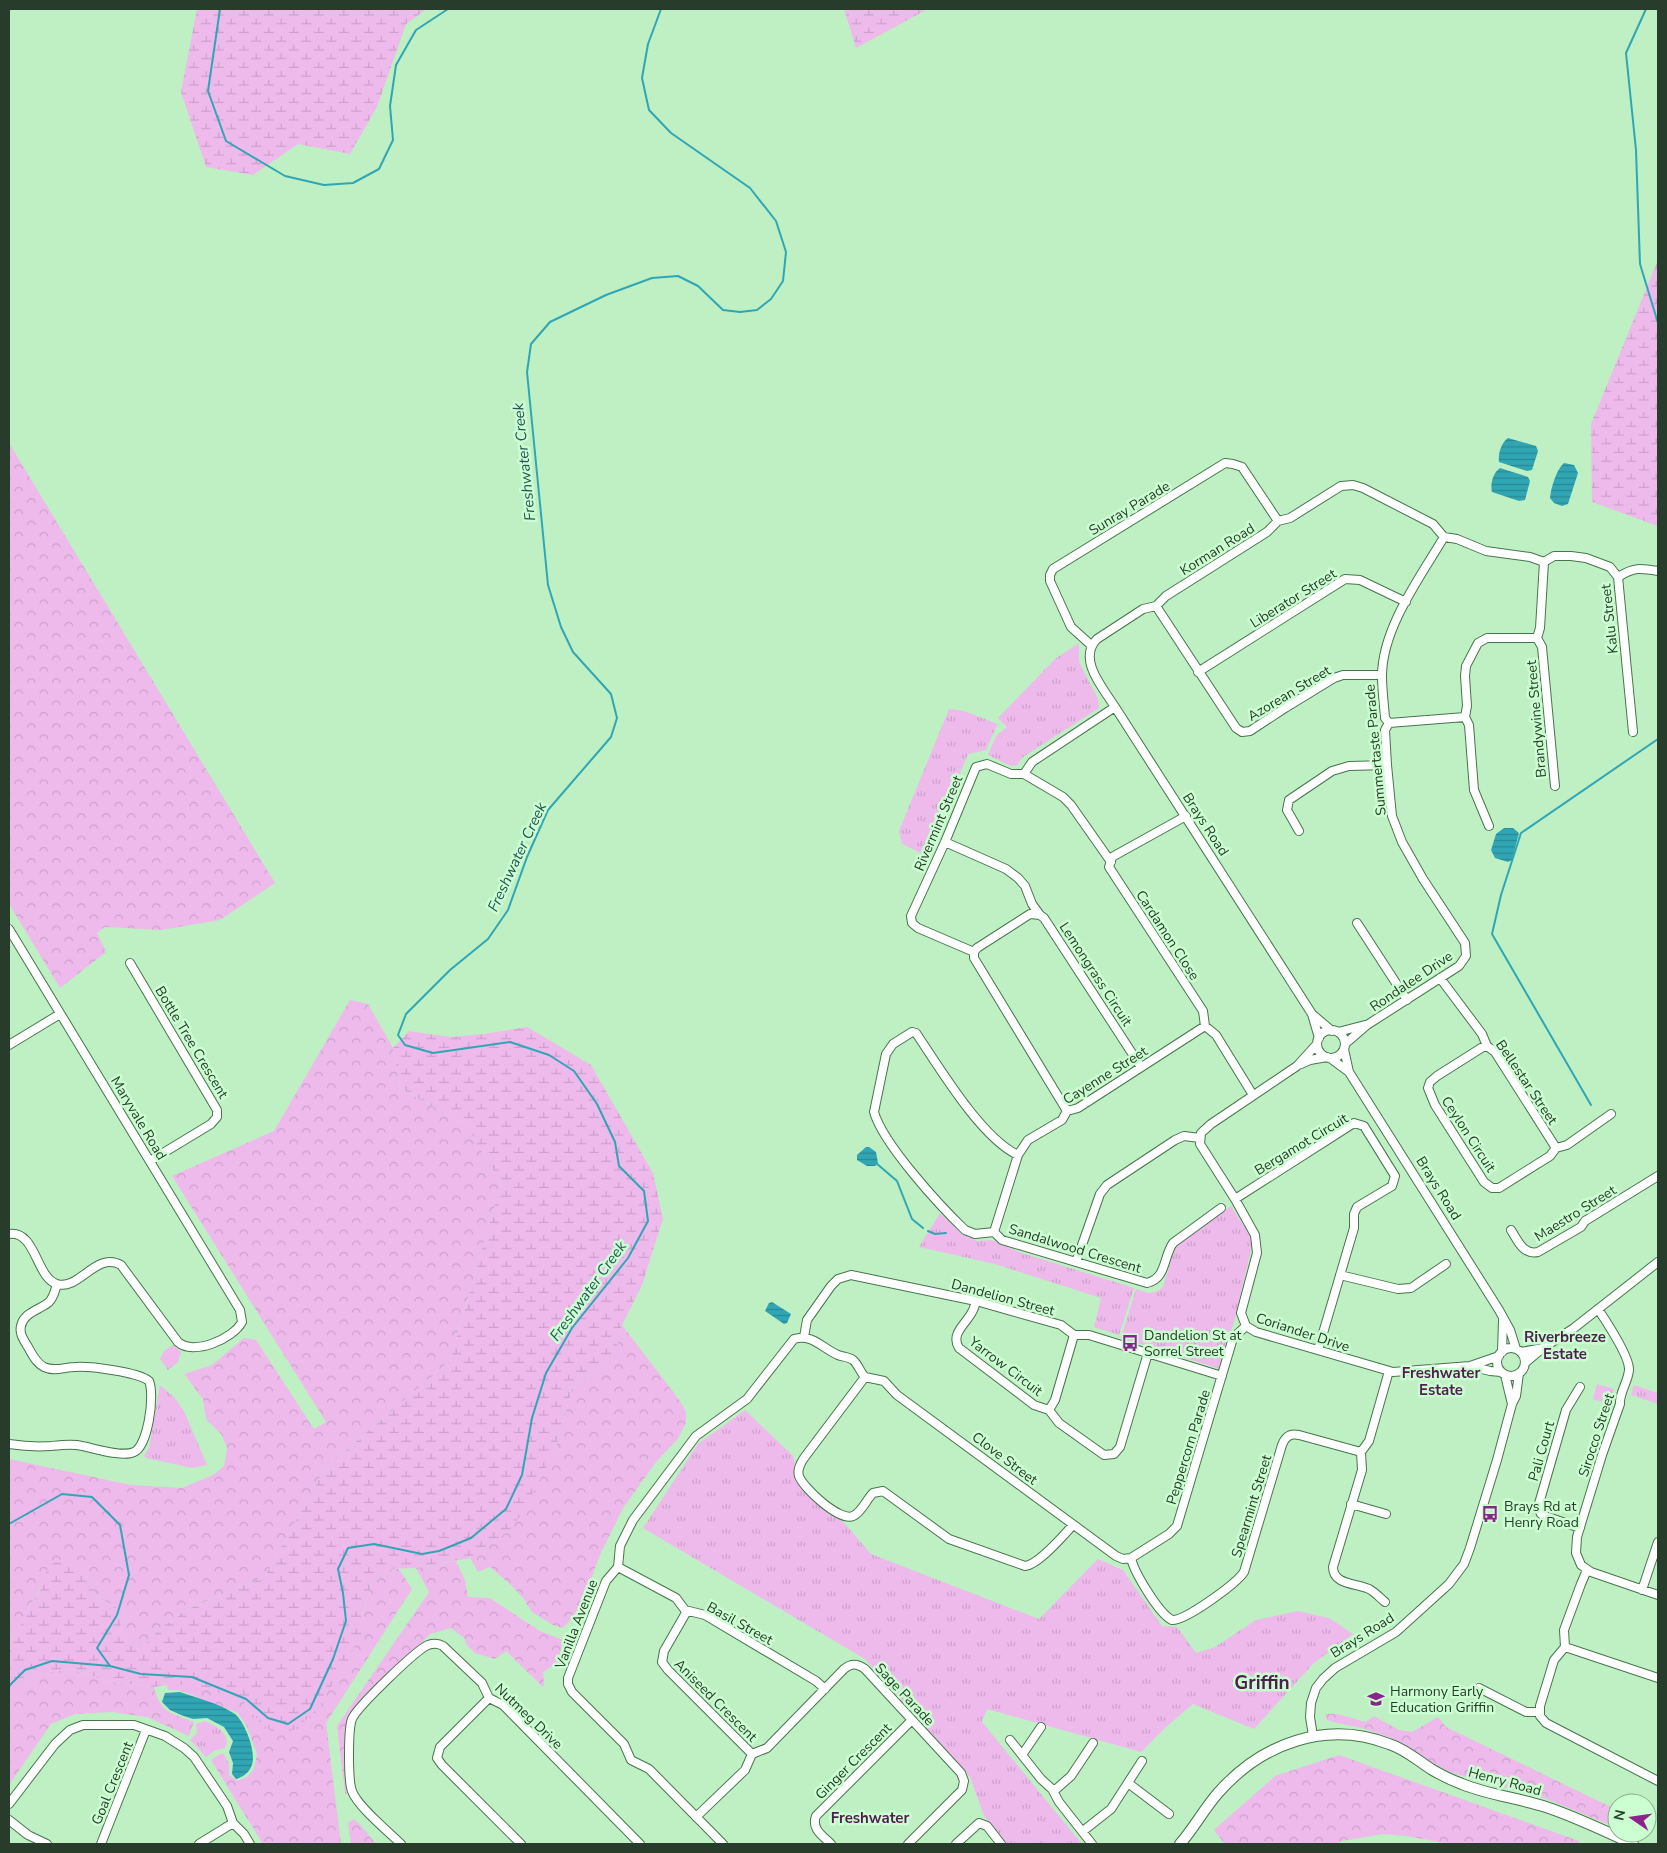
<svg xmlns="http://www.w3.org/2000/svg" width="1667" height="1853" font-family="'Nunito Sans',sans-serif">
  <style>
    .grass { fill: url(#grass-tufts) }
    .forest { fill: url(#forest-crowns) }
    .wetland { fill: url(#wetland-marsh) }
    .water { fill: url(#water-rules) }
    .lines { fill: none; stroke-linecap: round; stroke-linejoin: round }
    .stream { stroke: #30a6b5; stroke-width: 2 }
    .minor-casing { stroke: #48754e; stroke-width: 10 }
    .secondary-casing { stroke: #48754e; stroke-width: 12 }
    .minor { stroke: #fff; stroke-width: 8 }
    .secondary { stroke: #fff; stroke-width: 10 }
    .labels { text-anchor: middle; stroke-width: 5; stroke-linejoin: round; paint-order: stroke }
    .street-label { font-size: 14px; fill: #283c2b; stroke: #cbfed0 }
    .poi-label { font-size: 14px; fill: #283c2b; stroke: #cbfed0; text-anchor: start }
    .water-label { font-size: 15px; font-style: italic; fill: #23545a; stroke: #cbfed0 }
    .neighbourhood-label { font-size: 15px; font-weight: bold; fill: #4f1e4f; stroke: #cbfed0 }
    .district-label { font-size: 19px; font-weight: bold; fill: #4f1e4f; stroke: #cbfed0 }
  </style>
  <defs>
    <pattern id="grass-tufts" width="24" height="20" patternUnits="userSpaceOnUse" patternTransform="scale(1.25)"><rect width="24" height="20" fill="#eebaec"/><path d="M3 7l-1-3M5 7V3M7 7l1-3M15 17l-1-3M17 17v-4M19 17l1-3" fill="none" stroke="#cca1cb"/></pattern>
    <pattern id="forest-crowns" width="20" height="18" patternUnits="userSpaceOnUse" patternTransform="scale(1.25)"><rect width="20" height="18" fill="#eebaec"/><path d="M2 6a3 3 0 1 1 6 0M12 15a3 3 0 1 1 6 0" fill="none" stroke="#cca1cb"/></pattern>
    <pattern id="wetland-marsh" width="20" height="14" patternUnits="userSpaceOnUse" patternTransform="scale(1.25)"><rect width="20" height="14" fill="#eebaec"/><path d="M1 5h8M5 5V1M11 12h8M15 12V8" fill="none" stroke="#cca1cb"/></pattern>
    <pattern id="water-rules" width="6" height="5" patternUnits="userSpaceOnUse" patternTransform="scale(1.25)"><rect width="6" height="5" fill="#30a6b5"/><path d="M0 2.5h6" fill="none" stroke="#298893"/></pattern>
  </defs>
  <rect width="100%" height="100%" fill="#bef0c3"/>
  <path class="grass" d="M1079 643V662L1098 699 1099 708 1023 757 1017 765 1011 766 988 755 996 736 1007 727 998 718 1055 659Z
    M949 709 965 711 1002 726 997 725 986 750 968 754 925 855 902 844 899 831Z
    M1231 1206 1251 1237 1252 1246 1235 1318 1220 1369 1121 1338 1136 1289 1148 1293 1156 1292 1163 1287 1175 1247Z
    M940 1213 962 1234 977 1241 992 1240 1019 1252 1134 1288 1119 1335 1094 1327 1101 1298 995 1264 919 1247Z
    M173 1345 181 1352 178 1362 168 1370 160 1359 164 1351Z
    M1597 1384 1614 1389 1610 1404 1593 1399Z
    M160 1385 175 1398 184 1411 207 1465 192 1468 146 1458 144 1456 149 1448Z
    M1634 1385 1658 1393V1404L1631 1395Z
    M745 1410 793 1456 799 1482 847 1526 871 1554 1039 1619 1098 1559 1123 1570 1162 1626 1177 1627 1196 1653 1215 1647 1256 1620 1298 1611 1329 1618 1353 1634 1313 1664 1254 1729 1193 1704 1166 1727 1141 1752 987 1709 982 1722 1082 1844H1007L984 1816 970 1777 865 1659 643 1528 698 1444Z
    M205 1721C216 1726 232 1734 225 1748L214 1751 206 1757 190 1740 197 1733 196 1724Z"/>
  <path class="forest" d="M9 443 275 883 220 920 161 930 105 927 97 933 106 952 60 988 9 904Z
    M350 1000 368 1004 393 1048 400 1088 466 1125 501 1183 450 1361 325 1468 265 1576 184 1611 171 1622 163 1625 146 1644C127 1640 112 1634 125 1613L95 1595 84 1572 66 1564 49 1567 39 1592 28 1608 20 1629 9 1641V1459L131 1485 182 1488 213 1475 224 1466 227 1449 222 1435 206 1419 203 1399 184 1374 212 1365 244 1338 256 1340 314 1429 326 1422 172 1176 274 1131Z
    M622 1325 680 1401 686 1412V1423L677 1440 656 1462 623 1508 600 1555 578 1614 562 1628 553 1625 532 1612 523 1598 510 1584 490 1567 478 1572 470 1558 511 1529 555 1450 572 1389 605 1365 617 1346Z
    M456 1561 465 1580 468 1597 490 1598 540 1631 563 1640 560 1652 563 1659 543 1672 544 1684 543 1687 506 1651 495 1659 475 1653 466 1644 465 1639 451 1628 430 1634 357 1709 347 1726 349 1759 345 1763 349 1766V1793L345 1794 337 1726 429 1592 416 1568Z
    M391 1569H399L412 1589 326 1723 341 1844H263L211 1760 220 1754H224L229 1764V1775L237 1781 247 1777 254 1769 257 1754 247 1727 238 1713 179 1690H168L167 1685H196L243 1701 261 1724 361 1618 371 1585Z
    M70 1669 113 1682 154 1687C160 1713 172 1713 194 1722L189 1736 147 1717 112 1712 75 1714 51 1724 9 1785V1697L35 1674Z
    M1325 1714H1337L1366 1722 1374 1716 1399 1730 1412 1732 1438 1717 1446 1727 1617 1810V1828L1547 1799 1453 1773 1432 1763 1394 1739 1362 1728 1333 1722 1327 1720Z
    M1339 1755 1579 1841 1578 1844H1450L1406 1836 1383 1834 1342 1841 1335 1844H1227L1224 1843 1214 1830 1275 1776Z
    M354 1819 363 1828 376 1844H351L348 1823Z"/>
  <path class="wetland" d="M197 9H427L406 24 377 107 350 154 298 144 253 175 206 167 181 92Z
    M844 9H928L856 48Z
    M1658 260V526L1592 502 1591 424Z
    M527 1027 591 1065 653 1173 663 1219 642 1285 622 1325 617 1346 605 1365 572 1389 555 1450 525 1509 511 1529 470 1558 416 1568 391 1569 371 1585 361 1617 363 1632 316 1712 293 1730 276 1734 261 1724 243 1701 196 1685H167L154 1687 113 1682 70 1669 35 1674 9 1697V1641C20 1632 22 1620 29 1607 32 1601 37 1597 40 1591 43 1583 46 1566 54 1563 62 1560 76 1568 84 1572L95 1595 125 1613C112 1634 127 1640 146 1644L163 1625 171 1622 184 1611 265 1576 325 1468 450 1361 501 1183 466 1125 400 1088 393 1048 409 1031 450 1037 484 1034Z"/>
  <path class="water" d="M1508 438 1536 446 1538 451 1532 470 1527 471 1499 462C1498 454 1501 443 1508 438Z
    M1564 463 1574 465 1578 473 1568 504 1562 506 1554 503 1550 498C1551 488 1556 470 1564 463Z
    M1500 468 1528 477 1530 481 1525 500 1519 501 1492 492C1490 484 1493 473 1500 468Z
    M1504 828H1513L1519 833 1512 860 1508 862 1495 858 1491 850 1496 834Z
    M866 1147H869L876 1152 878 1163 875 1166H867L857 1160V1155Z
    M772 1302 791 1314 787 1323 784 1324 765 1311 769 1303Z
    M180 1692C197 1698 219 1703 235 1714 245 1722 258 1755 251 1767 248 1774 242 1777 236 1779L232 1774 233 1763 229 1752 233 1741 224 1727 207 1718 193 1719 181 1715 170 1710 162 1702 165 1693Z"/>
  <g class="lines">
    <path class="stream" d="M220 9 208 91 226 141 285 176 324 185 353 183 379 169 393 140 390 106 396 65 416 30 448 9
      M1646 9 1626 53 1636 150 1640 264 1658 323
      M1591 1105 1492 934 1501 895 1521 833 1658 739
      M876 1163 897 1181 912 1219 923 1228
      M928 1231 935 1234 946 1233
      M9 1524 62 1494 92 1497 120 1525 129 1575 117 1615 97 1648 110 1666
      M9 1686 25 1670 52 1661 110 1666 141 1674 192 1677 246 1699 268 1718 288 1724 310 1709 333 1659 346 1621 343 1593 338 1569 348 1548 374 1544 422 1554 439 1551 471 1538 506 1509 522 1475 532 1418 546 1373 572 1328 628 1258 648 1221 644 1191 619 1166 615 1142 597 1104 574 1071 549 1055 510 1042 433 1053 405 1045 398 1035 406 1014 450 970 488 939 508 910 527 857 548 810 611 737 617 718 611 694 573 652 561 627 548 585 527 372 531 344 550 322 606 295 652 278 678 276 698 286 723 310 740 312 757 310 771 299 783 281 786 252 776 221 750 188 671 133 649 110 642 78 648 44 661 9"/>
    <g class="minor-casing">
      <path id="minor" d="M1544 562 1540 628 1537 638 1542 647 1555 786
        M1618 577C1634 567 1640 568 1658 571
        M1156 606 1236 728 1242 732 1250 731 1285 708 1334 678 1343 675H1382
        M1091 645 1071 627 1050 581V575L1053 569 1225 463 1233 464 1242 467 1278 521
        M1198 672 1345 579 1360 580 1406 602
        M1389 723 1465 717
        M1024 774 1063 797 1071 805 1111 862
        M1186 816 1112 857 1109 867 1203 1011 1205 1026 1216 1035 1253 1095
        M1489 826 1474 790 1469 725 1465 717 1467 706 1465 676 1466 666 1478 643 1487 638H1537
        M1299 831 1287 810 1289 800 1332 771 1349 766 1387 765
        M945 842 1006 869 1018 878 1025 886 1032 904 1040 915
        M1357 923 1407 1000
        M9 929 240 1310 242 1322C233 1339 193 1356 178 1342L121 1265C96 1251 79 1291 57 1284 36 1278 36 1230 9 1234
        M974 952 918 928 912 923 911 916 945 842 976 767 987 764 1011 774H1024L1032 762 1115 707
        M130 963 217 1110V1117L211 1124 150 1161
        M1440 978 1482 1034 1487 1046 1495 1052 1556 1148 1567 1145 1611 1114
        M1312 1014 1332 1031
        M1317 1044a14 14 0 1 1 28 0a14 14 0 1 1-28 0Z
        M1338 1032 1365 1025
        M1319 1038 1312 1014 1115 707C1103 688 1077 659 1097 639L1143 609 1156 606 1166 596 1267 532 1278 521 1290 518 1341 486 1353 485 1363 488 1433 524 1444 537 1457 539 1486 551 1530 557 1544 562 1554 556H1571L1586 558 1610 567 1618 577 1633 732
        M1317 1044 1297 1066 1211 1124 1201 1133 1200 1144 1235 1199 1255 1235 1257 1253 1241 1313 1246 1326 1256 1332 1393 1372 1470 1366 1499 1356
        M1345 1044 1367 1025 1459 966 1466 956 1465 943 1423 879 1402 842 1392 816 1387 765 1385 730 1389 723 1385 718C1384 704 1382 690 1382 676 1382 628 1421 576 1444 537
        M9 1045 60 1014
        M1486 1045 1437 1076 1430 1082 1428 1088 1435 1105 1484 1182 1492 1188H1499L1550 1156 1556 1148
        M1344 1049 1349 1072 1499 1310 1510 1330 1516 1349
        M1330 1058 1349 1072
        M1301 1064 1310 1060 1327 1057
        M1067 1111 974 958V952L977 948 1030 914 1040 915 1044 918 1141 1067
        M1018 1155C981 1138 939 1067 916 1033L912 1032 893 1044 886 1054 874 1112C883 1144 940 1206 965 1230L975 1234 994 1232 1002 1240 1147 1283C1167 1278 1163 1257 1173 1243L1221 1208
        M1235 1199 1354 1123 1364 1126 1395 1176 1392 1186 1357 1207 1354 1214V1228L1318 1350
        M1511 1230C1518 1241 1523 1255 1538 1252L1581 1227 1585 1221 1658 1176
        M994 1232 1018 1155 1028 1140 1062 1120 1067 1111 1078 1108 1205 1026
        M1076 1262 1100 1194 1107 1185 1175 1140 1184 1136 1200 1138
        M1340 1275 1398 1289 1411 1288 1446 1264
        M976 1301C975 1305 974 1309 972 1312 966 1324 950 1334 959 1348L1034 1405 1049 1410 1059 1423 1104 1455 1114 1454 1120 1447 1148 1353
        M1598 1309C1606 1321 1630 1357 1629 1370 1628 1382 1619 1393 1620 1404L1602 1455 1577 1537 1576 1553 1581 1565 1591 1572 1658 1595
        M804 1337 807 1320 831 1286 838 1279 851 1275 976 1301 1061 1325 1074 1335H1089L1222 1376
        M1497 1362a14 14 0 1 1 28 0a14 14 0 1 1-28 0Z
        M1502 1352 1503 1320
        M1521 1352 1543 1348
        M1525 1363 1543 1348 1574 1328 1658 1262
        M1470 1366 1490 1371 1501 1372
        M1505 1375 1512 1404
        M865 1377 804 1458C800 1464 797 1470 799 1476 803 1488 840 1522 853 1516 862 1512 866 1500 873 1493L883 1491 949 1539 1025 1566C1038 1565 1064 1535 1073 1525
        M1580 1387 1566 1410 1538 1507 1541 1514 1545 1516 1580 1528
        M1049 1410 1055 1400 1074 1335
        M9 1444C22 1446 37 1447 51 1446 60 1445 68 1444 77 1445 91 1447 122 1458 134 1452 148 1446 155 1395 149 1381 138 1372 90 1366 75 1367 65 1367 54 1372 44 1367 36 1363 32 1354 28 1347 24 1340 19 1334 21 1326 24 1312 40 1310 49 1302 54 1297 55 1290 57 1284
        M1351 1504 1386 1514
        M1131 1558 1169 1534 1177 1526 1233 1338 1246 1326
        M618 1567 676 1598 685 1610 705 1615 816 1681 825 1689
        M1587 1570 1581 1584 1564 1630 1565 1647 1554 1660 1540 1706V1716L1546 1723 1658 1781
        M1642 1590 1658 1542
        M1385 1602C1380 1598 1375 1592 1369 1589 1356 1583 1333 1585 1333 1567L1362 1470 1361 1452 1369 1441 1389 1371
        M687 1611 664 1651 662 1662 668 1670 752 1754
        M1565 1647 1658 1678
        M1479 1688 1526 1712H1539
        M489 1698 440 1747 437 1758 442 1765 521 1844
        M1313 1736 1310 1717 1311 1703 1316 1688 1323 1679 1335 1668 1396 1632 1449 1584 1464 1564 1470 1548 1497 1460 1512 1404 1516 1396 1519 1373
        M1010 1740 1041 1779 1052 1789 1059 1802 1092 1844
        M1022 1755 1041 1727
        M1128 1783 1169 1814
        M1054 1791 1071 1776 1093 1743
        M9 1804 55 1744 70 1730 83 1725H134L165 1736 184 1748 194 1757 227 1806 233 1823 244 1834 250 1844
        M696 1817 745 1770 752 1754 767 1748 844 1669C851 1663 857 1663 865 1669L961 1773 964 1781 962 1790 908 1844
        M9 1820 28 1835 47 1844
        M1083 1831 1111 1809 1142 1761
        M101 1844 146 1730
        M199 1844 233 1823
        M401 1844C389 1832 357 1806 352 1791 348 1781 348 1729 352 1719 357 1707 416 1650 428 1645 434 1643 438 1643 443 1646L482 1683 489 1698 503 1705 640 1844
        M723 1844 649 1769 631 1760 624 1744 572 1692 568 1684V1678L606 1581 618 1567 620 1546 633 1520 696 1436 747 1399 794 1339C812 1333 823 1349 838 1355 843 1357 849 1357 853 1360 858 1364 860 1372 865 1377L884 1381 897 1395 1116 1556 1123 1559 1131 1558C1134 1572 1159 1614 1172 1620 1185 1621 1236 1584 1244 1572L1282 1445C1285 1437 1290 1433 1299 1435L1361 1452
        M831 1844C823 1836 811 1829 816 1816L912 1720
        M956 1844 979 1823 987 1826 1001 1844"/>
    </g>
    <g class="secondary-casing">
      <path id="secondary" d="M1180 1844C1194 1828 1204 1809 1218 1793 1262 1743 1326 1720 1389 1744 1405 1749 1417 1760 1431 1769 1441 1775 1451 1780 1462 1784 1489 1795 1518 1798 1546 1807 1576 1817 1605 1831 1633 1844"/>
    </g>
    <use href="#minor" class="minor"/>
    <use href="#secondary" class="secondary"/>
  </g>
  <defs>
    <g id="bus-bare" transform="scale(1.35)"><path d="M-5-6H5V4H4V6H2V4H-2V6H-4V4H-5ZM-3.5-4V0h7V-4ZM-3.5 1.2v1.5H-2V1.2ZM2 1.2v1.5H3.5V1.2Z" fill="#8a248b" stroke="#cbfed0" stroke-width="2.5" paint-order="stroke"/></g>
    <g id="school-bare" transform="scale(1.35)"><path d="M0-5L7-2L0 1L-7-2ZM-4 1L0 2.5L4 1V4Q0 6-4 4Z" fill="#8a248b" stroke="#cbfed0" stroke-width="2.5" paint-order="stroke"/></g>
  </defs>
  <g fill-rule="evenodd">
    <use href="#bus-bare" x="1130" y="1343"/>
    <use href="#bus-bare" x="1490" y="1514"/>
    <use href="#school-bare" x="1376" y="1699"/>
  </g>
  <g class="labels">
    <g class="street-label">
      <text transform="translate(1129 508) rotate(-31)" y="5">Sunray Parade</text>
      <text transform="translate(1217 549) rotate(-32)" y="5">Korman Road</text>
      <text transform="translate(1293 598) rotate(-32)" y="5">Liberator Street</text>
      <text transform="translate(1609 619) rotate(-96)" y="5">Kalu Street</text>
      <text transform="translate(1289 693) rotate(-31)" y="5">Azorean Street</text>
      <text transform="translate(1536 719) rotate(-95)" y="5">Brandywine Street</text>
      <text transform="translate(1375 750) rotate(-95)" y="5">Summertaste Parade</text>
      <text transform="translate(938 823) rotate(-67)" y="5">Rivermint Street</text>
      <text transform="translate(1206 824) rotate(57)" y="5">Brays Road</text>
      <text transform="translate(1168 935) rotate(57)" y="5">Cardamon Close</text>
      <text transform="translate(1096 974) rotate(57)" y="5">Lemongrass Circuit</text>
      <text transform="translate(1411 981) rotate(-34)" y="5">Rondalee Drive</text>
      <text transform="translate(192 1042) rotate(59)" y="5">Bottle Tree Crescent</text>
      <text transform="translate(1105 1075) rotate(-32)" y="5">Cayenne Street</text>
      <text transform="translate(1527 1082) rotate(56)" y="5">Bellestar Street</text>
      <text transform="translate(139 1118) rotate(59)" y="5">Maryvale Road</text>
      <text transform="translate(1469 1134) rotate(57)" y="5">Ceylon Circuit</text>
      <text transform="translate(1301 1144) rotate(-31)" y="5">Bergamot Circuit</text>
      <text transform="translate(1439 1188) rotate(58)" y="5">Brays Road</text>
      <text transform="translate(1575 1213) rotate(-32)" y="5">Maestro Street</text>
      <text transform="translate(1075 1248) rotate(17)" y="5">Sandalwood Crescent</text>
      <text transform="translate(1003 1297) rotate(15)" y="5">Dandelion Street</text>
      <text transform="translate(1303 1332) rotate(18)" y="5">Coriander Drive</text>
      <text transform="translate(1006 1366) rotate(37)" y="5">Yarrow Circuit</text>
      <text transform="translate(1596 1435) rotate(-72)" y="5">Sirocco Street</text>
      <text transform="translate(1188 1447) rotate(-73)" y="5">Peppercorn Parade</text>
      <text transform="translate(1541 1451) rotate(-74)" y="5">Pali Court</text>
      <text transform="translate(1005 1458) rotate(37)" y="5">Clove Street</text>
      <text transform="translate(1251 1506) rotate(-73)" y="5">Spearmint Street</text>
      <text transform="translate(740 1623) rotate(29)" y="5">Basil Street</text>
      <text transform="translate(576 1624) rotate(-69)" y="5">Vanilla Avenue</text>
      <text transform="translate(1362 1635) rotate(-32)" y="5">Brays Road</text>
      <text transform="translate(905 1694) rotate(47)" y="5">Sage Parade</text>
      <text transform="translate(716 1700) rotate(45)" y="5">Aniseed Crescent</text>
      <text transform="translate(529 1716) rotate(44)" y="5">Nutmeg Drive</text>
      <text transform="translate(853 1761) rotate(-45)" y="5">Ginger Crescent</text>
      <text transform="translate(1505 1781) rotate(15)" y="5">Henry Road</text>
      <text transform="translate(112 1783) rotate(-68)" y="5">Goal Crescent</text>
    </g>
    <g class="poi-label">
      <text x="1144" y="1340">Dandelion St at<tspan x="1144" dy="16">Sorrel Street</tspan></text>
      <text x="1504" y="1511">Brays Rd at<tspan x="1504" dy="16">Henry Road</tspan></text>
      <text x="1390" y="1696">Harmony Early<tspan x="1390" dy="16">Education Griffin</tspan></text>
    </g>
    <g class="water-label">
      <text transform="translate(524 462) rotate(-96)" y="5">Freshwater Creek</text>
      <text transform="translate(517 857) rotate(-65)" y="5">Freshwater Creek</text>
      <text transform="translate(588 1291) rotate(-54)" y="5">Freshwater Creek</text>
    </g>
    <g class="neighbourhood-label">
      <text x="1565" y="1342">Riverbreeze<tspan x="1565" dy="17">Estate</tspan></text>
      <text x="1441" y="1378">Freshwater<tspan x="1441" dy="17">Estate</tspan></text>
      <text x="870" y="1823">Freshwater</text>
    </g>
    <g class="district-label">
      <text x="1262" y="1689">Griffin</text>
    </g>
  </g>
  <rect width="1667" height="1853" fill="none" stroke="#283c2b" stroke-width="20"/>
  <g transform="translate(1632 1818) rotate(283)"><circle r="24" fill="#cbfed0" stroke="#8ab08e"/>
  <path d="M0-4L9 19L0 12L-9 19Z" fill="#8a248b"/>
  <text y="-8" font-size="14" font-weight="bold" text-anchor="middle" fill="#283c2b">N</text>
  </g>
</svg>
